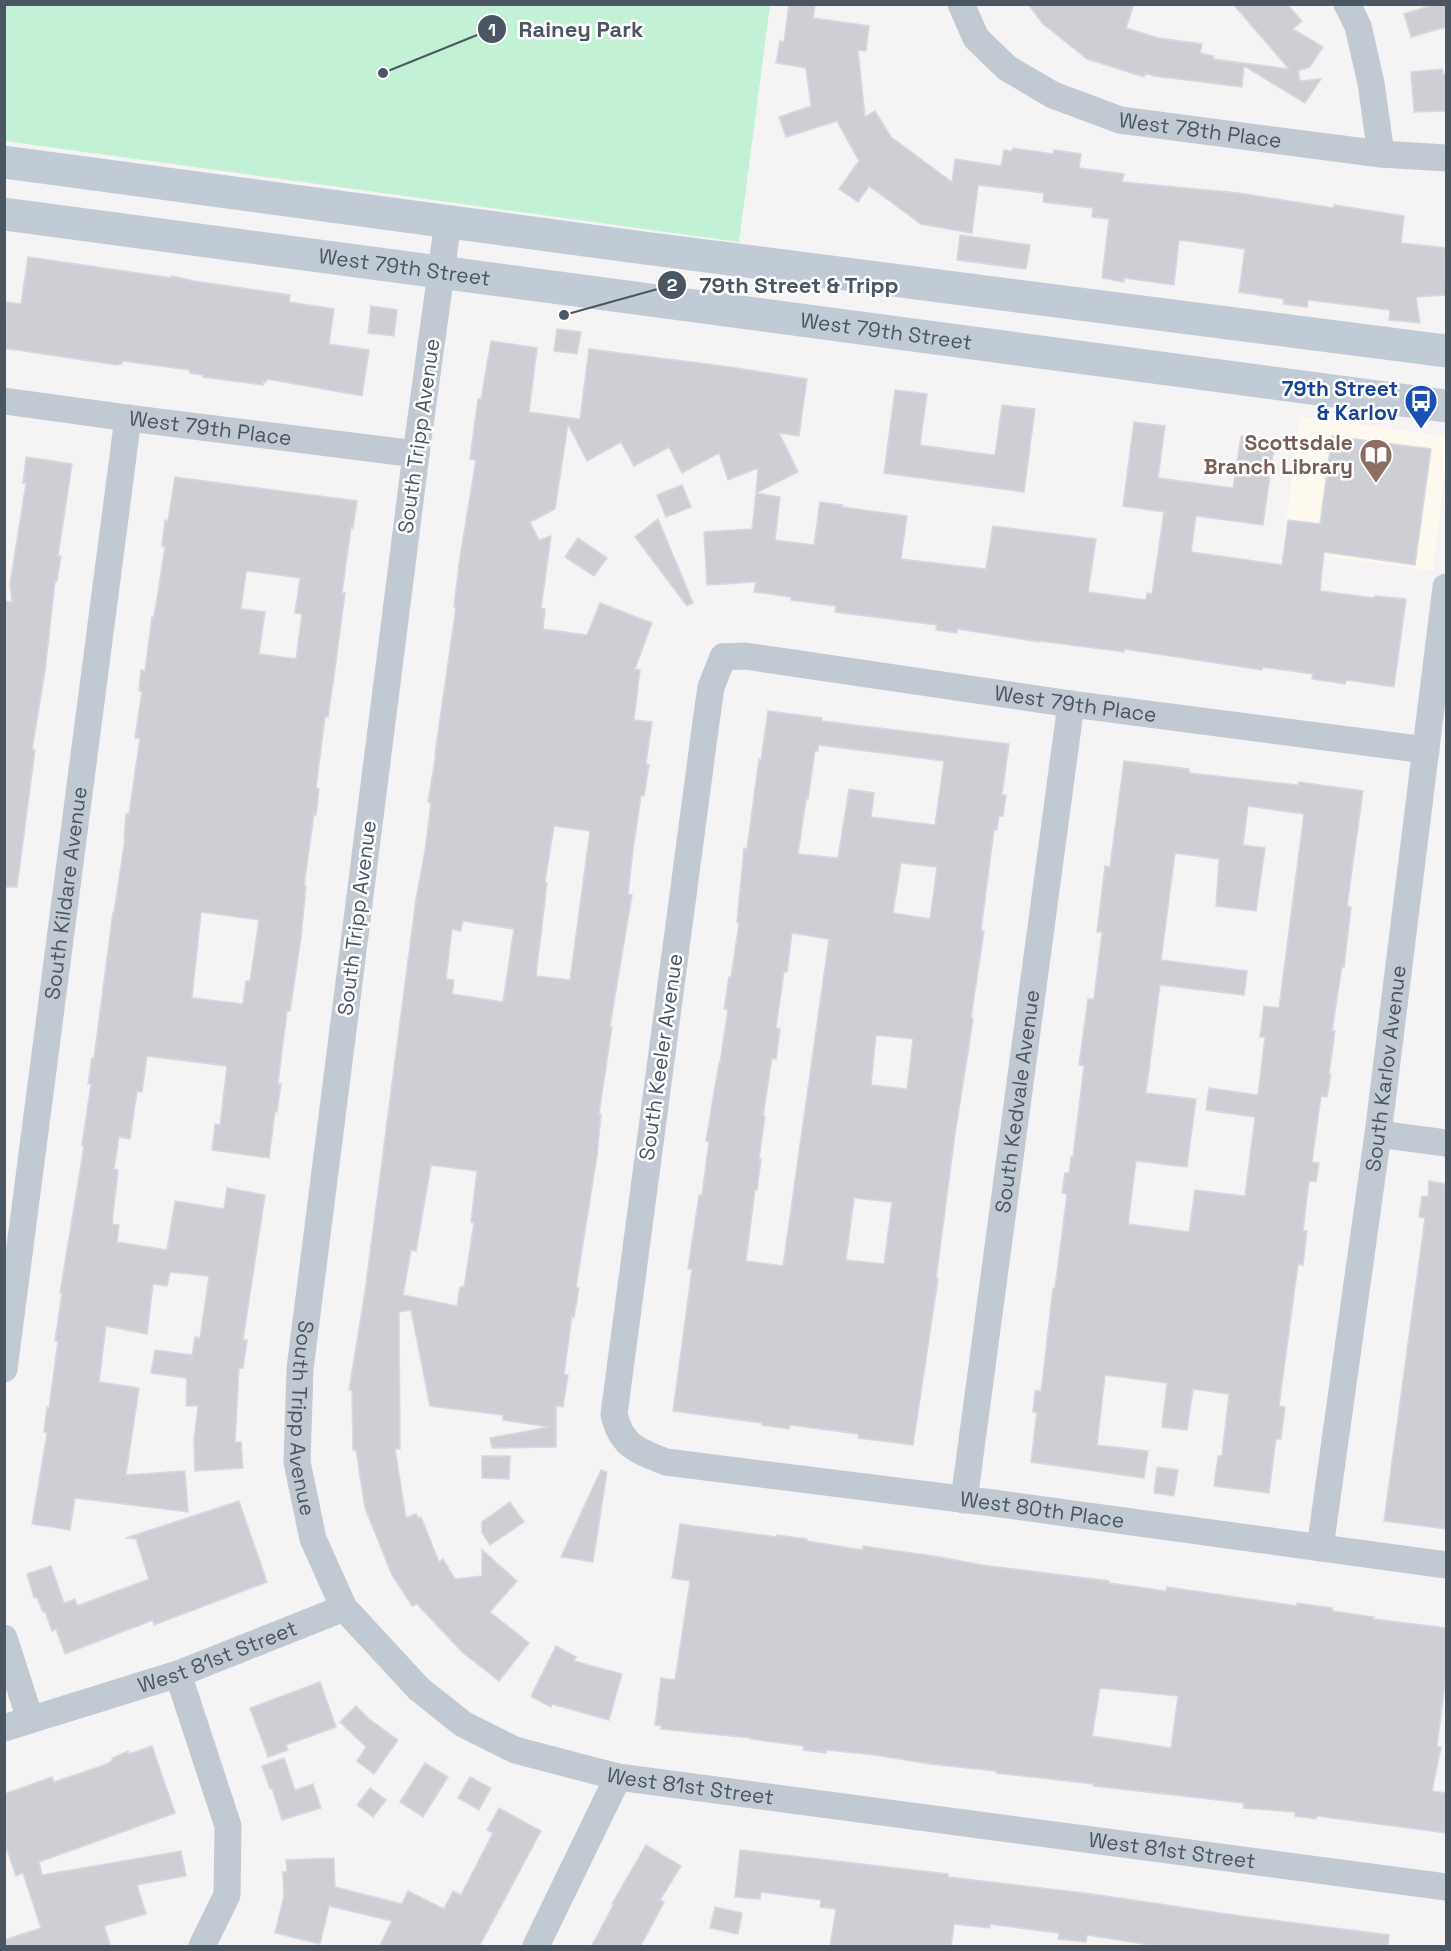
<svg xmlns="http://www.w3.org/2000/svg" width="1451" height="1951" font-family="'Space Grotesk',sans-serif">
  <style>
    .commercial { fill: #fdf9ef }
    .green { fill: #c3f1d5 }
    .building { fill: #cdcfd5; stroke: #d7d9de; stroke-width: 1.5; fill-rule: evenodd }
    .lines { fill: none; stroke-linecap: round; stroke-linejoin: round }
    .street { stroke: #c1cad2; stroke-width: 27 }
    .secondary { stroke: #c1cbd6; stroke-width: 33 }
    .labels { text-anchor: middle; stroke-width: 5; stroke-linejoin: round; paint-order: stroke }
    .street-label { font-size: 21px; fill: #4a5661; stroke: #fff }
    .transit-label { font-size: 21px; font-weight: bold; fill: #164399; stroke: #fff; text-anchor: end }
    .education-label { font-size: 21px; font-weight: bold; fill: #785e54; stroke: #fff; text-anchor: end }
    .leader { fill: none; stroke: #4a5661; stroke-width: 2 }
    .callout-dot { fill: #4a5661; stroke: #fff; stroke-width: 2 }
    .mark-label { font-size: 18px; text-anchor: middle; font-weight: bold; fill: #fff }
    .callout-label { font-size: 22px; text-anchor: middle; font-weight: bold; fill: #4a5661; stroke: #fff; stroke-width: 5; stroke-linejoin: round; paint-order: stroke }
  </style>
  <rect width="100%" height="100%" fill="#f5f3f3"/>
  <path class="commercial" d="M1300 417 1446 436V461L1433 571 1282 550Z"/>
  <path class="green" d="M5 4 770 5 739 242 5 141Z"/>
  <path class="building" d="M789 4H815L813 18 869 26 866 51 858 50 865 117 875 111 891 137 952 182 955 159 1001 166 1004 150 1012 151 1013 148 1053 154 1054 150 1081 154 1079 168 1124 174 1122 182 1239 193 1334 208V205L1404 216 1401 243 1446 248 1445 265 1446 295 1416 297 1420 323 1389 320 1390 310 1308 300 1307 307 1283 304 1284 299 1239 292 1245 249 1179 240 1174 285 1124 278V282L1102 278 1109 219 1092 217 1093 208 1043 202 1044 193 978 185 972 233 921 224 869 186 858 202 839 189 859 161 837 121 786 137 779 117 811 106 806 68 776 63 780 41 784 42Z
    M1028 4H1134L1126 28 1158 38 1202 44 1200 53 1214 56 1213 59 1289 69 1233 4H1287L1302 21 1293 29 1323 47 1310 67 1298 71 1300 81 1321 79 1305 103 1244 66 1242 87 1154 76 1145 73 1144 77 1087 59 1042 23Z
    M1435 4H1446V27L1411 37 1404 14Z
    M1442 69 1443 74H1446V111L1414 112 1411 72Z
    M960 235 1030 245 1026 269 957 260Z
    M28 257 172 278V276L194 281 290 295 289 302 334 309 329 344 369 350 362 396 267 379 266 382H263V385L203 377V375L190 373V370L122 361V364L117 365 4 348 6 302 21 304Z
    M371 306 397 310 394 336 368 333Z
    M557 329 581 332 577 354 554 351Z
    M491 341 537 348 529 412 580 419 589 349 723 366 807 379 799 436 779 433 798 472 756 493 758 468 728 480 719 453 682 473 669 447 634 466 621 442 587 461 568 424 555 509 530 522 539 540 551 536 541 608 545 609 543 629 587 635 600 603 652 623 635 669 640 670 634 720 652 722 646 764 649 765 644 796H641L633 850 628 894 632 895 610 1026 612 1027 599 1114H601L597 1156 576 1287 579 1288 574 1317 572 1316 564 1374 568 1375 563 1407 556 1406V1447L492 1448 490 1438 549 1427 503 1420V1415L430 1406 411 1310 399 1312 400 1449H395L406 1518 416 1514 418 1518 421 1517 439 1562 443 1559 455 1579 482 1576V1550L517 1581 490 1612 529 1643 499 1681 462 1652 417 1604 412 1606 392 1575 365 1508 356 1450H353L352 1390H349L365 1292 416 899 425 851 431 803 428 802 436 754H435L456 607H454L460 557 476 460 470 459 478 399H481ZM554 826 590 831 570 980 536 976 547 883 545 882ZM463 921 514 929 503 1002 452 994 454 980 446 979 452 929 461 931ZM431 1165 477 1171 471 1222 474 1223 464 1287H460L457 1306 403 1295 411 1250 416 1251Z
    M895 390 927 394 920 445 970 452 995 455 1002 405 1035 409 1024 492 884 473Z
    M1134 422 1165 426 1158 478 1233 488 1241 436 1275 440 1263 525 1196 516 1191 552 1282 565 1288 520 1320 524 1332 436 1431 449 1415 565 1324 552 1320 591 1374 598 1375 596 1406 599 1394 687 1346 680 1345 684 1312 679 1313 674 1262 667V670L1124 649V652L1040 641V642L958 629 957 633 936 630 937 625 835 612 836 606 791 600V597L754 592 756 582 707 585 704 532 752 529 756 493 780 497 775 540 814 545 820 502 842 505V507L907 516 901 559 951 565 986 569 993 526 1096 539 1088 592 1146 600 1147 593 1152 594 1164 512 1123 506Z
    M26 457 72 464 58 556H61L57 581H55L45 671 32 750H35L17 887H4V601L12 602 10 584 26 483H23Z
    M175 477 357 501 353 528 351 527 342 593H345L336 662 328 717H325L316 788 319 789 316 815 314 814 304 886H306L301 938 290 1011H287L278 1083 281 1084 277 1112H275L269 1158 212 1150 215 1124 220 1125 227 1066 147 1056 142 1092 137 1091 130 1139 119 1137 114 1169 118 1170 112 1224 119 1225 117 1242 167 1250 175 1201 224 1209 227 1188 265 1195 243 1340H247L243 1368H239L235 1442H241L243 1468 195 1471 194 1440 198 1406H186L187 1378 151 1373 155 1350 192 1355 195 1337 200 1338 209 1276 170 1272 167 1286 153 1284 147 1334 106 1326 99 1382 139 1388 126 1475 185 1471 188 1512 75 1498 70 1530 32 1524 47 1433 44 1432 47 1407 49 1408 58 1341H55L62 1293H60L84 1146 82 1145 91 1084H88L92 1058H94L113 912H114L125 839H124L126 814H129L140 738H135L142 691H139L141 670 145 671 152 617H154L165 547 162 546 165 520 168 521ZM248 571 300 578 295 613 302 614 296 659 259 654 265 612 241 609 246 572ZM201 912 259 920 250 981H246L243 1004 192 998Z
    M682 485 691 507 666 517 657 495Z
    M658 519 693 603 687 606 635 537Z
    M578 538 607 558 594 576 565 557Z
    M768 711 822 718V721L1009 744 1002 795H1006L1003 816H999L997 830H994L981 930 984 931 971 1018H973L969 1046 955 1134 936 1279H938L913 1445 858 1438 859 1434 790 1425 789 1429 762 1425V1423L673 1411 692 1269H688L699 1195H702L709 1142 706 1141 719 1063H720L728 1009H724L729 977H731L739 923 737 922 744 848 747 849 759 759 761 760ZM819 745 944 761 935 825 871 817 874 793 849 789 838 858 798 854 806 799H808L815 751H818ZM901 863 937 867 930 919 893 913ZM792 933 829 939 783 1266 746 1261 755 1190H757L761 1159H759L765 1116H763L772 1058 776 1059 780 1029 776 1028 784 972H787ZM876 1035 913 1039 907 1089 871 1085ZM854 1198 892 1202 884 1264 846 1260Z
    M1124 761 1189 769V773L1298 785 1299 782 1363 791 1347 906 1351 907 1344 967 1342 966 1332 1031H1335L1329 1074H1331L1327 1097 1321 1096 1314 1147 1312 1162 1319 1163 1316 1182 1309 1181 1303 1231H1307L1303 1265 1298 1264 1279 1406 1285 1407 1281 1439H1276L1269 1493 1214 1486 1218 1456H1222L1229 1394 1193 1389 1187 1430 1162 1427 1167 1383 1105 1375 1097 1445 1148 1451 1144 1478 1031 1462 1037 1412H1033L1035 1391H1041L1043 1376 1053 1288H1055L1067 1194 1062 1193 1065 1173H1069L1071 1157H1073L1084 1066 1079 1065 1088 999H1094L1102 932H1097L1105 866 1110 867ZM1248 806 1304 814 1279 1008 1264 1006 1260 1037H1265L1258 1095 1209 1088 1206 1110 1255 1117 1245 1196 1195 1190 1189 1232 1128 1224 1136 1161 1187 1167 1196 1099 1146 1093 1160 985 1244 995 1247 971 1161 960 1175 853 1219 859 1216 906 1256 911 1265 848 1243 845Z
    M1429 1181 1446 1184V1529L1384 1521 1425 1218 1419 1217 1422 1196 1428 1197Z
    M482 1456H510L509 1479 482 1478Z
    M1157 1467 1178 1470 1174 1496 1154 1493Z
    M601 1470 607 1472 593 1562 561 1557Z
    M239 1501 267 1582 154 1625 153 1620 65 1654 56 1629 52 1631 45 1611 43 1612 37 1597 34 1598 27 1574 51 1566 64 1603 75 1599 77 1606 149 1579 136 1539 126 1538Z
    M510 1502 524 1522 490 1545 482 1532V1522Z
    M680 1524 777 1537V1535L807 1539V1541L863 1550V1546L940 1557 982 1565 1109 1581V1583L1166 1591 1167 1587 1297 1606V1603L1333 1608 1332 1611 1374 1617 1373 1619 1446 1628V1683H1445L1437 1746 1441 1747 1432 1791 1446 1793V1833L1317 1816 1316 1819 1295 1816V1812L1243 1808 1244 1803 1094 1786V1784L996 1773V1771L930 1764 875 1755 826 1750V1753L803 1750 804 1746 751 1739V1738L661 1729 662 1726 655 1725 661 1678 675 1680 690 1581 672 1578ZM1100 1688 1178 1696 1171 1748 1092 1736Z
    M556 1646 576 1657 574 1661 622 1674 609 1720 552 1704 551 1707 532 1697V1694Z
    M320 1682 336 1727 286 1745 288 1750 268 1757 250 1708Z
    M356 1706 369 1719 398 1740 374 1774 357 1761 366 1747 340 1722Z
    M152 1746 175 1813 39 1862 42 1875 181 1851 186 1876 137 1885 146 1914 104 1926 111 1947H4V1940L41 1928 23 1873 16 1876 4 1841V1794L52 1777 54 1782 107 1764 113 1760 112 1758 128 1751 129 1754Z
    M284 1758 295 1790 313 1784 321 1808 282 1820 272 1788 270 1789 262 1766Z
    M425 1763 448 1777 423 1817 400 1802Z
    M470 1777 491 1788 479 1810 458 1798Z
    M370 1788 386 1800 373 1817 357 1805Z
    M499 1808 541 1831 479 1947H379L392 1921 329 1906 320 1944 275 1933 284 1896 283 1872H287L286 1860 334 1858 335 1887 402 1904 408 1891 444 1909 453 1891 461 1895 493 1833 487 1830Z
    M646 1845 681 1866 660 1900 664 1902 640 1947H591L614 1904H612Z
    M740 1850 948 1874V1877L1092 1894 1234 1915 1389 1935 1388 1947H1162L1087 1935 1086 1942 1058 1939 1059 1933 990 1924V1928L954 1924 951 1947H830L836 1909 820 1907 821 1900 761 1892 760 1899 735 1897Z
    M715 1907 742 1913 738 1934 710 1928Z"/>
  <g class="lines">
    <g class="street">
      <path id="s1" d="M961 4 976 38 1007 68 1053 95 1120 120 1381 154 1446 158"/>
      <path d="M1347 4 1358 26 1371 83 1381 154"/>
      <path id="s2" d="M448 222 416 454 300 1369 297 1462 313 1539 344 1608 419 1689 463 1724 515 1750 618 1777 1446 1887"/>
      <path id="s3" d="M4 401 128 418 416 454"/>
      <path id="s4" d="M723 657 711 687 706 722 614 1414C621 1446 638 1451 666 1462L993 1503 1446 1565"/>
      <path id="s5" d="M723 657 745 656 1071 704 1426 750"/>
      <path d="M1378 1134 1446 1143"/>
      <path id="s6" d="M4 1369 128 418"/>
      <path id="s7" d="M964 1500 1071 704"/>
      <path id="s8" d="M1320 1548 1378 1134 1446 587"/>
      <path d="M4 1638 30 1719"/>
      <path d="M178 1674 228 1826 227 1895 202 1946"/>
      <path id="s9" d="M4 1728 178 1674 344 1608"/>
      <path d="M536 1946 618 1777"/>
    </g>
    <g class="secondary">
      <path d="M4 162 644 248 1446 351"/>
      <path id="s10" d="M4 214 1446 406"/>
    </g>
  </g>
  <defs>
    <g id="bus-pin" transform="scale(1.725)"><path d="M0 17L-7.5 6A9.5 9.5 0 1 1 7.5 6Z" fill="#1a4fb4" stroke="#fff"/><path d="M-5-6H5V4H4V6H2V4H-2V6H-4V4H-5ZM-3.5-4V0h7V-4ZM-3.5 1.2v1.5H-2V1.2ZM2 1.2v1.5H3.5V1.2Z" fill="#fff"/></g>
    <g id="library-pin" transform="scale(1.725)"><path d="M0 17L-7.5 6A9.5 9.5 0 1 1 7.5 6Z" fill="#8d6e63" stroke="#fff"/><path d="M-6-4Q-3-5.5-.7-3.5V5Q-3 3-6 4ZM6-4Q3-5.5 .7-3.5V5Q3 3 6 4Z" fill="#fff"/></g>
  </defs>
  <g fill-rule="evenodd">
    <use href="#bus-pin" x="1421" y="401"/>
    <use href="#library-pin" x="1376" y="455"/>
  </g>
  <g class="labels">
    <g class="street-label">
      <text dy="7" stroke="none"><textPath href="#s1" startOffset="286">West 78th Place</textPath></text>
      <text dy="7" stroke="none"><textPath href="#s10" startOffset="404">West 79th Street</textPath></text>
      <text dy="7" stroke="none"><textPath href="#s10" startOffset="890">West 79th Street</textPath></text>
      <text dy="7" stroke="none"><textPath href="#s3" startOffset="208">West 79th Place</textPath></text>
      <text transform="translate(419 436) rotate(-82)" y="7">South Tripp Avenue</text>
      <text dy="7" stroke="none"><textPath href="#s5" startOffset="356">West 79th Place</textPath></text>
      <text dy="7" stroke="none"><textPath href="#s6" startOffset="480">South Kildare Avenue</textPath></text>
      <text transform="translate(357 918) rotate(-83)" y="7">South Tripp Avenue</text>
      <text transform="translate(661 1057) rotate(-82)" y="7">South Keeler Avenue</text>
      <text dy="7" stroke="none"><textPath href="#s8" startOffset="484">South Karlov Avenue</textPath></text>
      <text dy="7" stroke="none"><textPath href="#s7" startOffset="402">South Kedvale Avenue</textPath></text>
      <text dy="7" stroke="none"><textPath href="#s2" startOffset="1206">South Tripp Avenue</textPath></text>
      <text dy="7" stroke="none"><textPath href="#s4" startOffset="1220">West 80th Place</textPath></text>
      <text dy="7" stroke="none"><textPath href="#s9" startOffset="225">West 81st Street</textPath></text>
      <text dy="7" stroke="none"><textPath href="#s2" startOffset="1808">West 81st Street</textPath></text>
      <text dy="7" stroke="none"><textPath href="#s2" startOffset="2294">West 81st Street</textPath></text>
    </g>
    <g class="transit-label">
      <text x="1398" y="396">79th Street<tspan x="1398" dy="24">&amp; Karlov</tspan></text>
    </g>
    <g class="education-label">
      <text x="1353" y="450">Scottsdale<tspan x="1353" dy="24">Branch Library</tspan></text>
    </g>
  </g>
  <path class="leader" d="M383 73L492 29M564 315L672 285"/>
  <g class="callout-dot">
    <circle cx="383" cy="73" r="6"/>
    <circle cx="564" cy="315" r="6"/>
    <circle cx="492" cy="29" r="15"/>
    <circle cx="672" cy="285" r="15"/>
  </g>
  <g class="mark-label">
    <text x="492" y="36">1</text>
    <text x="672" y="291">2</text>
  </g>
  <g class="callout-label">
    <text x="581" y="37">Rainey Park</text>
    <text x="799" y="293">79th Street &amp; Tripp</text>
  </g>
  <rect width="1451" height="1951" fill="none" stroke="#4a5661" stroke-width="12"/>
</svg>
